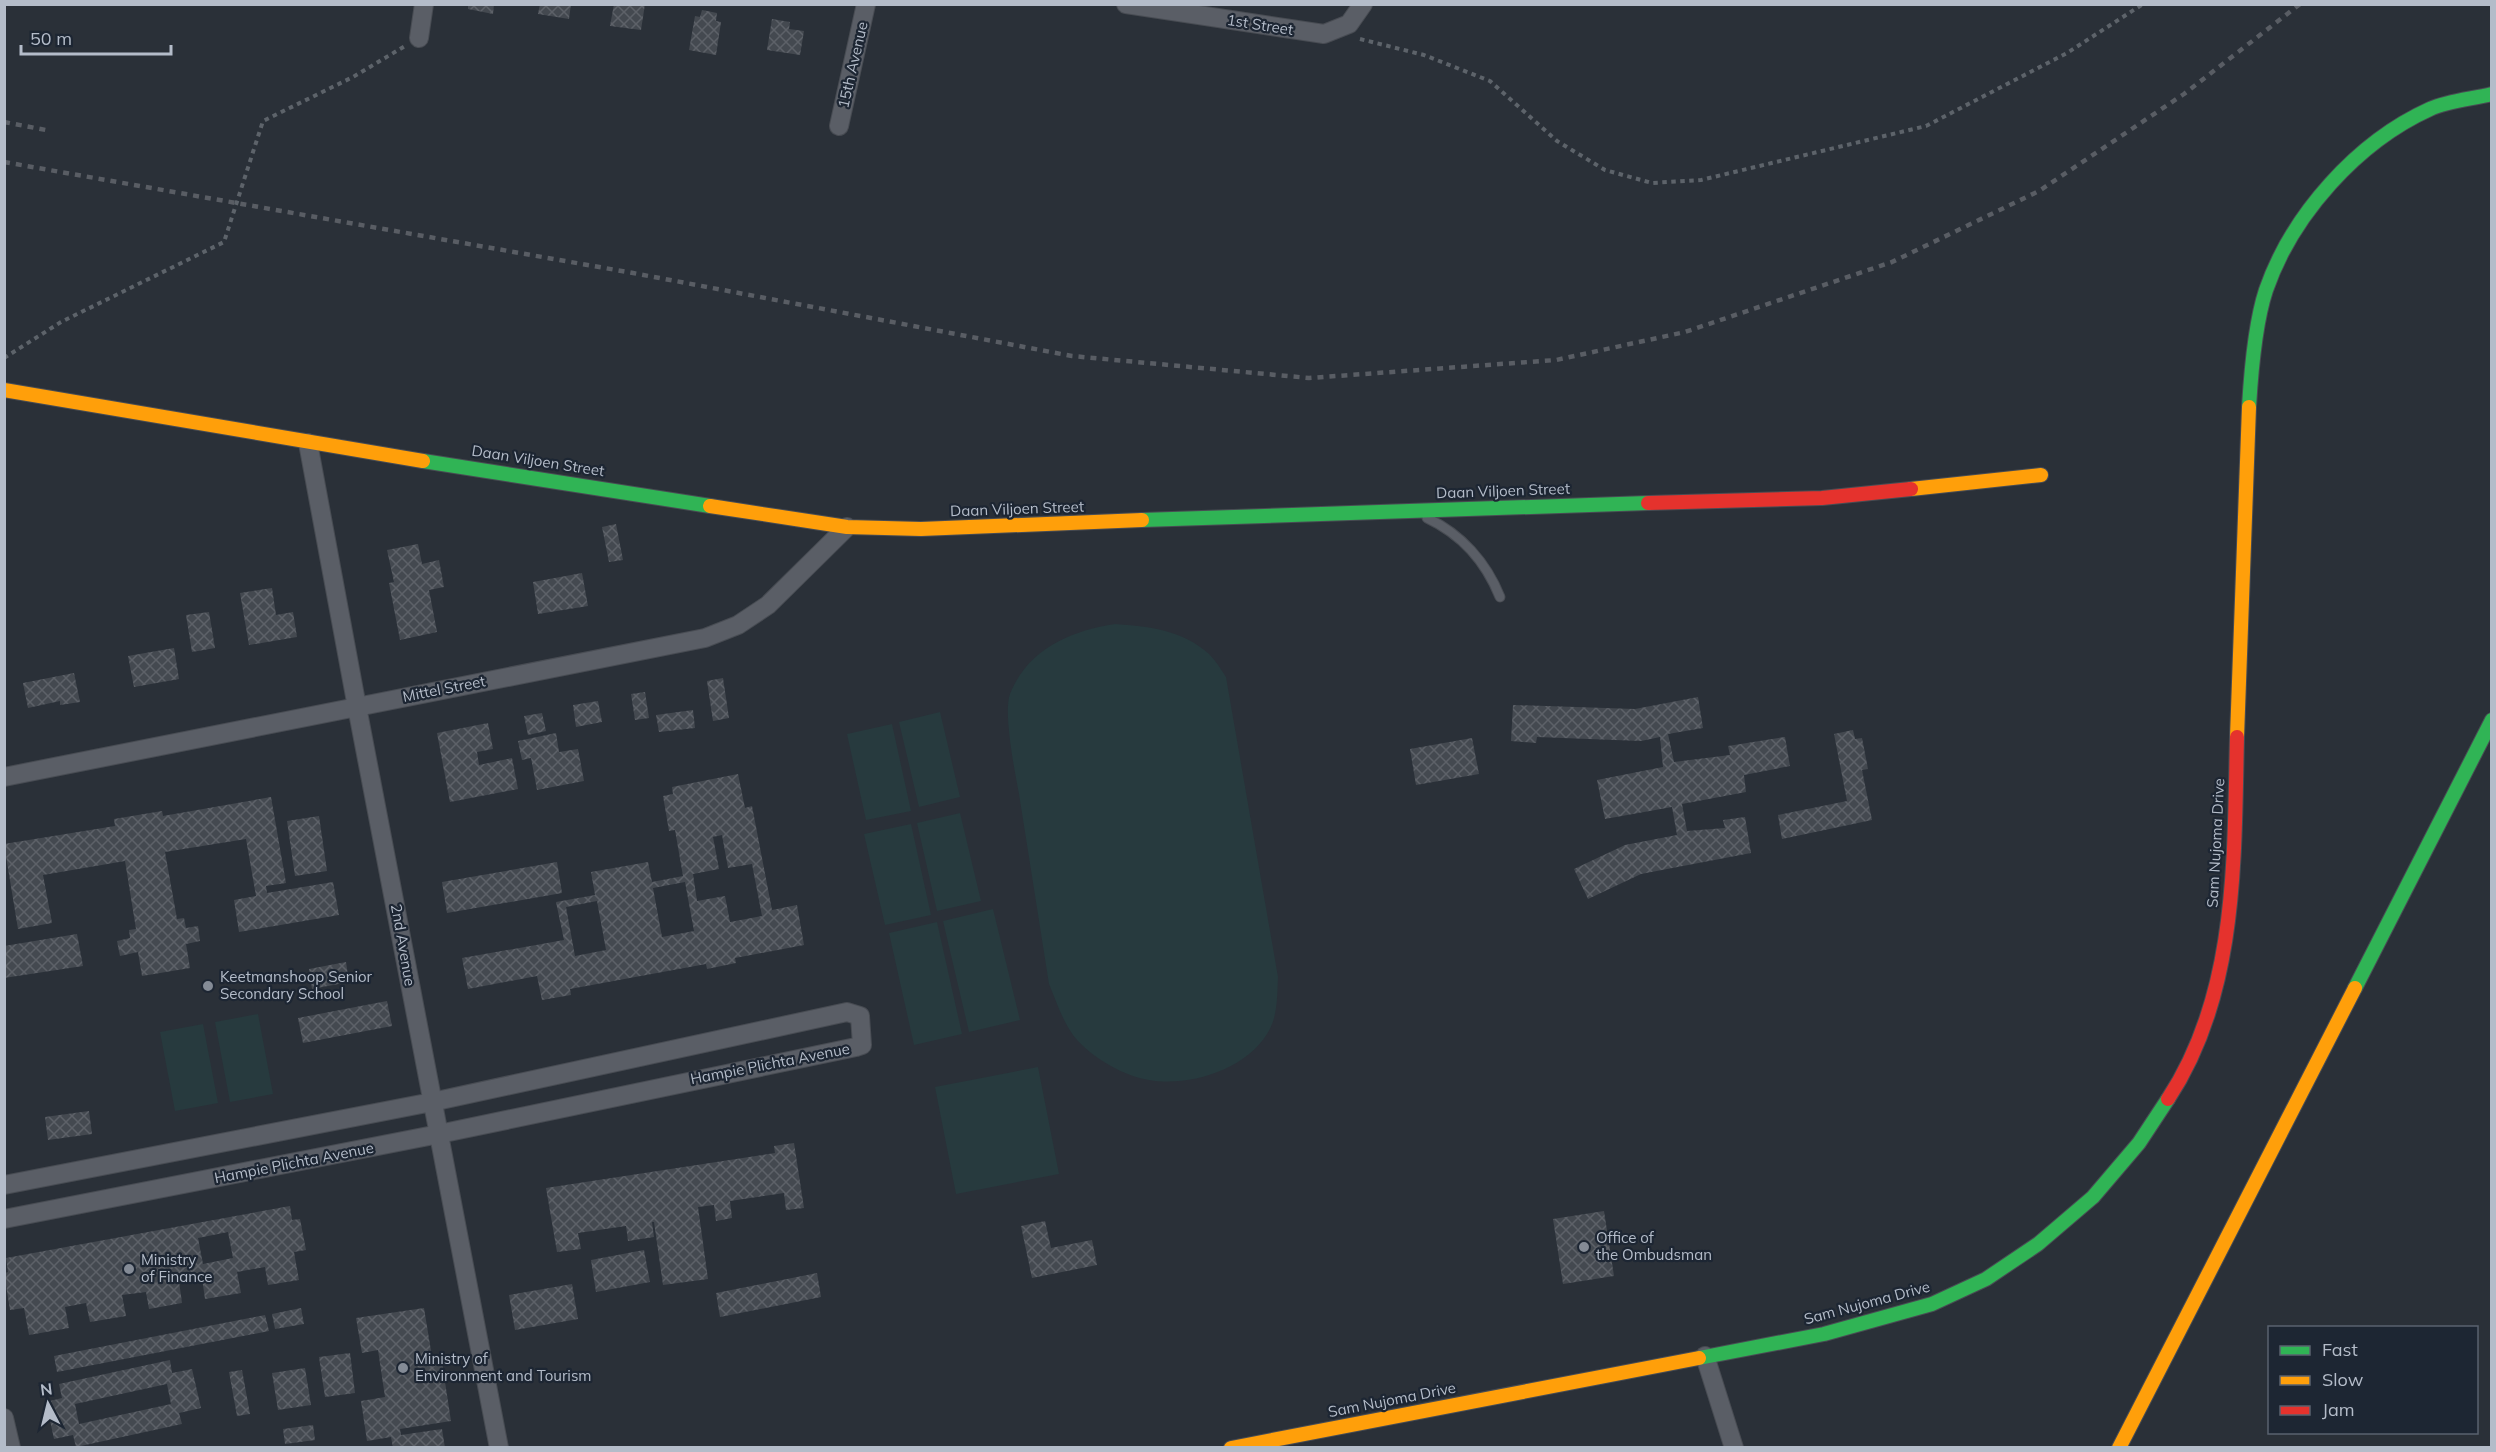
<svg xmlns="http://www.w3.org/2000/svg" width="2496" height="1452" font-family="Mulish,sans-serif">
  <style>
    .grass { fill: #273a3e }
    .building { fill: url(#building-cross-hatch); fill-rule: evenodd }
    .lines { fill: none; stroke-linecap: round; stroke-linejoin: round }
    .lane-casing { stroke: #484c53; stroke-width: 11 }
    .street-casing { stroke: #484c53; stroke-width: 20 }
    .fast-casing { stroke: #484c53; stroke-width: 16 }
    .slow-casing { stroke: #484c53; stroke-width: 16 }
    .jam-casing { stroke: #484c53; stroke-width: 16 }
    .path { stroke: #5d636a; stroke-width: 4; stroke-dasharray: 4.5 4.5; stroke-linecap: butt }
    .lane { stroke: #5a5e66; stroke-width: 9 }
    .street { stroke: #5a5e66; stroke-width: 18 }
    .fast { stroke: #30b455; stroke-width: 14 }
    .slow { stroke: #ff9f0a; stroke-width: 14 }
    .jam { stroke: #e5322d; stroke-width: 14 }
    .rail { stroke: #595d64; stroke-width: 4.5; stroke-dasharray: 6 6; stroke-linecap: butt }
    .poi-dot { fill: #848b96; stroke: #1d2633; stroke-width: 2 }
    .labels { text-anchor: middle; stroke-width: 4.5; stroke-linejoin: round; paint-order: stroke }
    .street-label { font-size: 15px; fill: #b4bcc9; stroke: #1d2633 }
    .poi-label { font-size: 15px; fill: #b4bcc9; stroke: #1d2633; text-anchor: start }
  </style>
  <defs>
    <pattern id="building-cross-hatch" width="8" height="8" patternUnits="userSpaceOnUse" patternTransform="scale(1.5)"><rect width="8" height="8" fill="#444950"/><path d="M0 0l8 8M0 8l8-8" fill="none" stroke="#5d6168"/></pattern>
  </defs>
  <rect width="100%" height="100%" fill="#2a3038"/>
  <path class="grass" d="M1115 624C1147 626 1183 630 1209 654 1215 660 1221 669 1226 677L1278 977C1277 997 1278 1017 1267 1034 1245 1070 1189 1087 1149 1080 1124 1076 1095 1059 1078 1041 1064 1026 1057 1003 1049 984 1039 921 1029 857 1019 794 1015 773 1003 712 1010 694 1028 649 1070 631 1115 624Z
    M940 712 960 797 919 807 899 722Z
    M892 724 911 811 866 820 847 734Z
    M960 813 981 901 937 911 917 823Z
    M911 824 931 915 885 925 864 834Z
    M993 909 1020 1020 969 1032 943 921Z
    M937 922 962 1034 914 1045 889 933Z
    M258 1014 273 1094 230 1102 215 1022Z
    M203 1024 218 1103 175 1111 160 1032Z
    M1038 1067 1059 1174 956 1194 935 1087Z"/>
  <path class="building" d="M468 4H494L493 14 468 9Z
    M540 4H571L569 19 538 14Z
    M614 4H645L641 30 610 26Z
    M702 10 717 13 716 21 721 22 716 55 689 50 695 16 700 17Z
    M772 19 790 22 789 29 804 31 800 55 767 50Z
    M616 524 623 560 609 562 602 527Z
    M418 544 422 564 439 560 444 587 429 590 437 632 400 640 389 583 394 582 387 550Z
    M582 573 588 606 538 614 533 582Z
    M272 588 276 615 293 612 297 637 249 645 240 593Z
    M209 612 215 648 192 652 186 615Z
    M174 648 179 679 134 687 128 656Z
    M74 673 80 702 60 705V701L28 708 23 683Z
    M723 678 729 718 713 721 707 681Z
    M645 692 649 718 635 720 631 694Z
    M1698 697 1703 728 1668 734 1674 762 1730 755 1728 746 1785 737 1790 766 1744 775 1746 792 1682 804 1687 831 1725 828 1723 820 1745 817 1751 853 1641 874 1588 899 1574 869 1625 845 1677 835 1672 807 1605 819 1597 780 1663 767 1660 737 1641 741 1537 737 1536 743 1511 741 1513 705 1635 709Z
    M598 701 602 722 576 727 573 705Z
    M693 710 695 728 659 732 656 715Z
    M542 713 546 731 528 735 524 716Z
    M488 723 493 749 477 752 479 765 512 758 518 789 450 802 437 733Z
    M1853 730 1855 739 1862 738 1868 769 1862 770 1872 820 1782 839 1778 815 1847 801 1834 734Z
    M556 733 559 752 578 749 584 781 537 790 531 758 522 760 518 741Z
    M1472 738 1479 774 1416 785 1410 749Z
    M738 774 745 808 752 806 772 910 797 905 804 945 735 958 736 963 707 969 706 964 570 989 571 995 542 1000 537 976 468 989 462 958 564 940 556 902 595 895 591 872 648 862 652 882 683 876 675 830 669 831 663 796 673 794 672 787ZM722 835 728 868 752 864 762 916 730 922 725 896 697 901 693 874 719 869 713 837ZM685 882 694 931 662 937 653 888ZM597 901 606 950 575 956 566 907Z
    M271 797 286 883 266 886 267 893 333 882 339 915 239 932 234 900 256 896 246 839 165 852 177 919 184 918 186 928 198 926 200 941 186 944 190 968 142 976 138 952 120 956 117 941 130 938 129 930 136 929 125 861 43 875 52 923 18 929 4 844 115 826 114 819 162 811 163 816Z
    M319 816 327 871 295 876 287 821Z
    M557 862 562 893 447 913 442 882Z
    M77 934 83 966 4 978V946Z
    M346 962 349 982 312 989 309 969Z
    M387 1001 392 1026 303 1043 298 1018Z
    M89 1111 92 1134 48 1140 45 1117Z
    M794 1143 804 1208 786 1210 784 1193 730 1201 732 1218 716 1221 714 1205 698 1207 708 1279 663 1285 654 1222H652L654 1237 628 1241 626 1226 578 1233 581 1249 557 1252 546 1188 775 1153 774 1146Z
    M290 1206 292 1220 300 1219 306 1250 294 1252 299 1280 268 1285 265 1267 237 1272 241 1293 205 1299 202 1278 179 1281 182 1303 149 1309 146 1292 122 1295 126 1316 90 1322 86 1303 65 1307 69 1328 29 1335 24 1308 10 1310 5 1279V1273L8 1272 6 1258ZM228 1232 233 1258 203 1264 198 1238Z
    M1604 1211 1614 1276 1563 1284 1553 1219Z
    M1045 1221 1051 1248 1092 1240 1097 1265 1032 1278 1021 1226Z
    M644 1250 650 1282 596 1292 591 1260Z
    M817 1273 821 1297 720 1317 716 1293Z
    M572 1284 578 1319 515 1330 509 1295Z
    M301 1308 304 1324 275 1329 272 1314Z
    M424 1308 432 1357 441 1356 451 1421 400 1429 401 1435 442 1429 445 1448H393L391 1437 367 1441 361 1401 385 1397 378 1350 362 1353 356 1318Z
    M265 1315 269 1331 57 1372 54 1356Z
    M350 1353 355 1393 325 1397 319 1357Z
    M170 1360 172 1373 192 1369 201 1408 179 1413 182 1424 76 1447 73 1435 54 1439 46 1402 62 1398 59 1384ZM167 1384 171 1404 79 1424 75 1404Z
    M305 1368 311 1405 278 1410 272 1373Z
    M242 1370 250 1414 237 1416 229 1372Z
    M313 1425 315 1440 285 1444 283 1429Z"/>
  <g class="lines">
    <g class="lane-casing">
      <path id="lane" d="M1427 518C1461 534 1486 562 1500 597"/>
    </g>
    <g class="street-casing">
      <path id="street" d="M1126 4 1324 34 1349 24 1363 4
        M419 38 424 4
        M839 126 866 4
        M308 443 357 707 499 1448
        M4 777 705 638 738 625 768 605 847 527
        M4 1185 432 1102 847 1012 860 1016 862 1045 856 1047 439 1134 4 1219
        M1705 1356 1734 1448
        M4 1418 11 1448"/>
    </g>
    <g class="fast-casing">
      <path id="fast" d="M2249 407C2251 373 2255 323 2266 290 2292 215 2357 142 2430 109 2448 101 2472 99 2492 94
        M423 461 710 506
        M1142 520 1648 503
        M2355 988 2492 720
        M1699 1358 1824 1334 1932 1304 1986 1279 2038 1244 2093 1197 2139 1143 2168 1099"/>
    </g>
    <g class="slow-casing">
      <path id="slow" d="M4 390 423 461
        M1911 489 2041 475
        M710 506 847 527 921 529 1142 520
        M2237 737 2249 407
        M1231 1448 1699 1358
        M2119 1448 2355 988"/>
    </g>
    <g class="jam-casing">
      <path id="jam" d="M1648 503 1822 498 1911 489
        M2168 1099C2238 993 2234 858 2237 737"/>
    </g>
    <path class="path" d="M1360 39 1424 55 1490 81 1557 141 1605 170 1652 183 1701 180 1926 126 2067 53 2143 4
      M4 358 61 322 224 242 263 121 353 77 405 46"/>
    <use href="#lane" class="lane"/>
    <use href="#street" class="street"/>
    <use href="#fast" class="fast"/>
    <use href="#slow" class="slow"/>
    <use href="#jam" class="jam"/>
    <path class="rail" d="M4 122 51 131
      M4 162 633 273 1072 356 1309 378 1556 360 1685 332 1892 262 2039 191 2184 94 2300 4"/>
  </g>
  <g class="poi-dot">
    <circle cx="208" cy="986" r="6"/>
    <circle cx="1584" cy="1247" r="6"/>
    <circle cx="129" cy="1269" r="6"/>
    <circle cx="403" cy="1368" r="6"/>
  </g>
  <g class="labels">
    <g class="street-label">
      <text transform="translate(1260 25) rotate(9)" y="5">1st Street</text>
      <text transform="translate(853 65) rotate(-77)" y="5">15th Avenue</text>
      <text transform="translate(538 461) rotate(9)" y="5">Daan Viljoen Street</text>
      <text transform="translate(1503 491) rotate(-2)" y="5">Daan Viljoen Street</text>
      <text transform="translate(1017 509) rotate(-2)" y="5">Daan Viljoen Street</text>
      <text transform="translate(444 689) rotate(-11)" y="5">Mittel Street</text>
      <text transform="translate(2216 843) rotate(-87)" y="5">Sam Nujoma Drive</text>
      <text transform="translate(403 945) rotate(80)" y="5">2nd Avenue</text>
      <text transform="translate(770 1064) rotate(-11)" y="5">Hampie Plichta Avenue</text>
      <text transform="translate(294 1163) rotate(-11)" y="5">Hampie Plichta Avenue</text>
      <text transform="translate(1867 1303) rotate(-15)" y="5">Sam Nujoma Drive</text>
      <text transform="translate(1392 1400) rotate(-11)" y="5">Sam Nujoma Drive</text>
    </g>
    <g class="poi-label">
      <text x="220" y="982">Keetmanshoop Senior<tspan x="220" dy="17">Secondary School</tspan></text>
      <text x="1596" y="1243">Office of<tspan x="1596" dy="17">the Ombudsman</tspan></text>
      <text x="141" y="1265">Ministry<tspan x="141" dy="17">of Finance</tspan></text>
      <text x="415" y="1364">Ministry of<tspan x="415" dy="17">Environment and Tourism</tspan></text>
    </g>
  </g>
  <rect width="2496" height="1452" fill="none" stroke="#b4bcc9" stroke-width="12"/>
  <rect x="2268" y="1326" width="210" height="108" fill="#1d2633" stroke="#59626f" stroke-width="1.5"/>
  <rect x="2280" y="1346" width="30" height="9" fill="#30b455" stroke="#59626f" stroke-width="1.5"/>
  <text x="2322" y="1356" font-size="18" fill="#b4bcc9">Fast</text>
  <rect x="2280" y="1376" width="30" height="9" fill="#ff9f0a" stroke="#59626f" stroke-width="1.5"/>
  <text x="2322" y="1386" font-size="18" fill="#b4bcc9">Slow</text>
  <rect x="2280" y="1406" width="30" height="9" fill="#e5322d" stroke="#59626f" stroke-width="1.5"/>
  <text x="2322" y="1416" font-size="18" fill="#b4bcc9">Jam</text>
  <g transform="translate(48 1404) rotate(353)" stroke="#1d2633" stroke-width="4.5" paint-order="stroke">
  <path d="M0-4.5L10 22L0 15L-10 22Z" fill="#b4bcc9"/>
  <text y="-9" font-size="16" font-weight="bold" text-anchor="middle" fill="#b4bcc9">N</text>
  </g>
  <path d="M21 45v9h150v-9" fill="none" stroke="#b4bcc9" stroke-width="3"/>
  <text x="30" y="45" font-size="18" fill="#b4bcc9" stroke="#1d2633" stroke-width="4.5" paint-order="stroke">50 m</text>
</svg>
